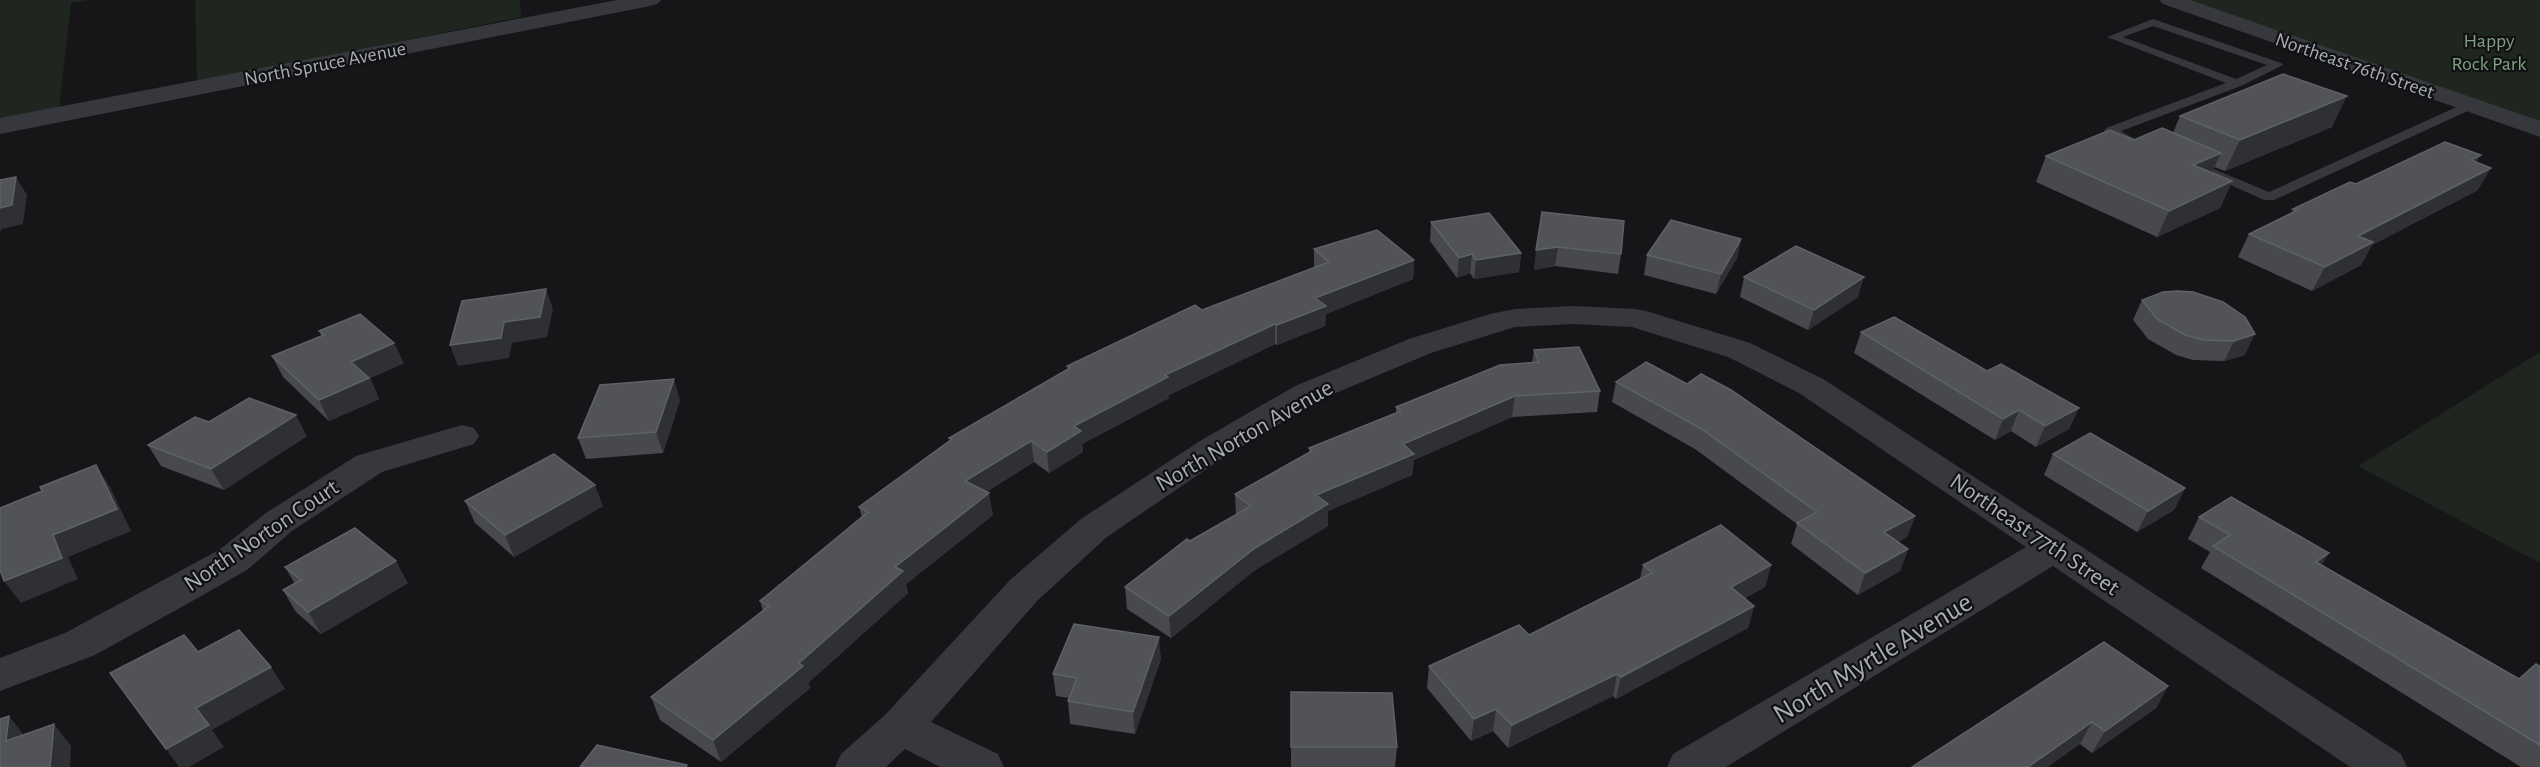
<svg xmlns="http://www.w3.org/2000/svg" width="2540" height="767" font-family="'Alegreya Sans',sans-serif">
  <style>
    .green { fill: #1e261f }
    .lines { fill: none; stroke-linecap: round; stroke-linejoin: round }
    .lane { fill: #37383d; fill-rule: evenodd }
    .street { fill: #37383d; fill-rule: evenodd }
    .wall { fill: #47494d }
    .shaded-wall { fill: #2f3033 }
    .building { fill: #525359; stroke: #5f6168; stroke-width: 1.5 }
    .labels { text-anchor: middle; stroke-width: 4.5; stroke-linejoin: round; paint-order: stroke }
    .far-park-label { font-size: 20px; fill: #7fa381; stroke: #111113 }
    .far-street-label { font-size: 20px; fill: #a8adb8; stroke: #111113 }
    .street-label { font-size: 24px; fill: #a8adb8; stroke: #111113 }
    .near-street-label { font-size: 28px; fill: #a8adb8; stroke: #111113 }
  </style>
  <rect width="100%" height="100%" fill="#161618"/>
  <path class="green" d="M0 0H88L71 3 59 109 0 121Z
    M195 0H520L521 17 197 82Z
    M2180 0H2540V123Z
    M2540 352V563L2358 466Z"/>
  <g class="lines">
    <path class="lane" d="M2153 19 2281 63 2283 65 2241 86 2121 131 2135 139 2129 143 2104 131 2106 128 2226 83 2107 37ZM2153 26 2267 65 2236 79 2123 37Z
      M2470 101 2474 102V108L2274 200H2264L2204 173 2211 169 2216 170 2269 192Z"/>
    <path class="street" d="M617 0H661L657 4 650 6 0 134V118Z
      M2159 0H2190L2540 121V137L2163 4Z
      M1573 306 1635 309 1646 311 1750 343 1823 379 2401 754 2407 767H2350L2053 566 1726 767H1667L1673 754 2026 547 1799 393 1728 357 1632 327 1573 324 1515 327 1431 353 1319 400 1224 457 1107 537 1038 600 931 722 998 754 1004 767H940L905 749 886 767H835L841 754 885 715 1010 580 1081 519 1200 441 1295 386 1409 339 1490 314 1515 309Z
      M462 425 474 428 479 436 474 444 382 472 292 531 247 570 187 604 95 655 0 691V658L65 633 219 550 266 513 356 456Z"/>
  </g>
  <path class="wall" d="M2180 116 2332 127 2225 171 2214 167 2212 173 2232 181 2220 208 2157 237 2036 182 2046 156 2173 133Z
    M2477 162 2478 190 2372 245 2361 265 2312 291 2238 257 2249 234 2291 214 2293 209 2356 184Z
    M1542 212 1621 254 1618 274 1555 266 1534 270Z
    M1431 222 1521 253 1519 272 1474 279 1470 273 1457 278 1430 241Z
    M1741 239 1737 258 1716 294 1644 275 1647 255Z
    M1314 249 1414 260 1413 279 1326 314 1325 326 1277 345 1275 344 1169 395V398L1082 444 1083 452 1049 473 1034 462 986 492 993 515 906 584 908 593 808 683 810 688 721 762 660 720 651 697 763 611 760 601 862 517 859 507 950 441 949 438 1068 370 1067 366 1202 310 1314 268Z
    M1744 277 1858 297 1808 330 1740 297Z
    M2142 300 2223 302 2245 355 2224 361 2193 360 2176 355 2148 339 2133 320Z
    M319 331 404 363 370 378 379 399 329 421 283 377 272 356 322 336Z
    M1861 332 1987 371 2079 408 2069 429 2036 447 2011 431 1995 440 1854 353Z
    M1534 350 1600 391 1597 412 1512 417 1414 460 1412 475 1328 511V526L1255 570 1171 638 1127 609 1125 587 1190 541 1236 515 1235 494 1309 453V448L1396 413V407L1532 363Z
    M1616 382 1915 516 1907 537 1898 542 1908 549 1900 571 1858 595 1791 544 1797 524 1695 449 1612 402Z
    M680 400 663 453 586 459 578 438Z
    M209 422 307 436 224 490 161 466 148 445Z
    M2053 454 2185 488 2174 510 2137 532 2044 475Z
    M465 501 603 506 514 557 475 523Z
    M2199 517 2329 553 2321 565 2519 679 2540 666V767H2521L2201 568 2210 552 2188 539Z
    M1643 565H1771L1765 587 1745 598 1754 606 1748 628 1616 699 1613 696 1508 748 1493 731 1471 741 1427 688 1429 666 1529 635 1640 579Z
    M285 567 408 583 321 634 296 612 283 590 295 584Z
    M1161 659 1135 734 1070 724 1068 701 1069 698 1056 696 1053 674Z
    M2168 686 2156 708 2092 753 2080 744 1912 767Z
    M1291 692 1397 747 1395 767H1291Z"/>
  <path class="shaded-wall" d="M2347 96 2332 127 2225 171 2240 140Z
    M2221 153 2209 179 2193 165Z
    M2481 155 2468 177 2471 160Z
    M2491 168 2478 190 2372 245 2361 265 2312 291 2325 267 2358 236Z
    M16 177 27 195 23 224 2 229 1 231 0 232V208Z
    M2232 181 2220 208 2157 237 2169 211Z
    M1741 239 1737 258 1716 294 1721 274Z
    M1558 247 1555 266 1534 270 1536 250Z
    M1521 253 1519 272 1474 279 1476 260Z
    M1472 254 1470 273 1457 278 1459 258Z
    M1414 260 1413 279 1326 314 1325 326 1277 345V325L1315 298Z
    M1864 277 1858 297 1808 330 1814 310Z
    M546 289 553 309 547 337 512 343 509 358 458 366 450 345 504 322Z
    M1275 324V344L1169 395V398L1082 444 1083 452 1049 473 1047 452 1074 426 1165 375Z
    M2255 334 2245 355 2224 361 2234 341Z
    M394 343 404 363 370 378 379 399 329 421 319 400 351 362Z
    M674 379 680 400 663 453 656 432Z
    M1515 396 1512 417 1414 460 1412 475 1328 511V526L1255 570 1171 638 1169 616 1316 495 1403 444Z
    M2079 408 2069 429 2036 447 2045 426Z
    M2019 410 2011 431 1995 440 2003 419Z
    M296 415 307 436 224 490 211 469Z
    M1031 441 1034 462 969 502 965 481Z
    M96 465 110 487 131 531 68 557 78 579 21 603 4 581 53 535Z
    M595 485 603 506 514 557 505 535Z
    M2185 488 2174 510 2137 532 2148 511Z
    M989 493 993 515 906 584 908 593 808 683 810 688 721 762 713 740 799 663 895 567Z
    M1915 516 1907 537 1877 554 1884 532Z
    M1908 549 1900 571 1858 595 1865 573Z
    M2329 553 2315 575 2316 562Z
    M396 561 408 583 321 634 308 612Z
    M1771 565 1765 587 1725 609 1731 587Z
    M1754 606 1748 628 1616 699 1621 677Z
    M1159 637 1161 659 1135 734 1133 712Z
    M271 667 285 689 212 730 224 747 189 767H179L166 749 196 708Z
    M1617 674 1613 696 1508 748 1512 725Z
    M2168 686 2156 708 2092 753 2105 731Z
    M1496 709 1493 731 1471 741 1474 719Z
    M9 716 27 739 6 741Z
    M2092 722 2080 744 2048 767H2028Z
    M54 724 71 746 70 767H50Z"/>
  <path class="building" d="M2283 74 2347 96 2240 140 2180 116Z
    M2162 128 2221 153 2193 165 2232 181 2169 211 2046 156 2110 130 2134 140Z
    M2445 142 2481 155 2471 160 2491 168 2358 236 2373 242 2325 267 2249 234 2298 210 2293 209 2350 182 2356 184Z
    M16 177 12 205 0 208V180Z
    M1542 212 1624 221 1621 254 1558 247 1536 250Z
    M1489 213 1521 253 1476 260 1472 254 1459 258 1431 222Z
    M1671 220 1741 239 1721 274 1647 255Z
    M1377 230 1414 260 1315 298 1326 306 1277 325 1275 324 1165 375 1168 377 1074 426 1081 431 1047 452 1031 441 965 481 989 493 895 567 903 571 799 663 803 666 713 740 651 697 769 606 760 601 868 512 859 507 952 439 949 438 1070 368 1067 366 1195 305 1202 310 1329 262 1314 249Z
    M1796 246 1864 277 1814 310 1744 277Z
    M546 289 540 317 504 322 501 338 450 345 462 301Z
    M2177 291 2193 292 2223 302 2245 317 2255 334 2234 341 2203 340 2185 335 2157 319 2142 300 2163 292Z
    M360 314 394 343 351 362 369 378 319 400 272 356 324 335 319 331Z
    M1894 317 1987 371 2001 364 2079 408 2045 426 2019 410 2003 419 1861 332Z
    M1579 347 1600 391 1515 396 1403 444 1414 454 1316 495 1328 504 1255 548 1169 616 1125 587 1187 539 1190 541 1251 506 1235 494 1312 451 1309 448 1401 411 1396 407 1500 365 1539 362 1534 350Z
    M1646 362 1687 384 1701 374 1731 390 1915 516 1884 532 1908 549 1865 573 1797 523 1817 512 1700 428 1616 382Z
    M674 379 656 432 578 438 600 385Z
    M249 398 296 415 211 469 148 445 195 417 209 422Z
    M2090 433 2185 488 2148 511 2053 454Z
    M554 454 595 485 505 535 465 501Z
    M96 465 117 509 53 535 62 558 4 581 0 570V508L42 491 40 487Z
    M2231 497 2329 553 2316 562 2519 679 2536 664 2540 666V745L2213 546 2230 535 2199 517Z
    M1721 525 1771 565 1731 587 1754 606 1621 677 1617 674 1512 725 1496 709 1474 719 1429 666 1519 625 1529 635 1652 573 1643 565Z
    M355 528 396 561 308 612 283 590 301 580 285 567Z
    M1074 624 1159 637 1133 712 1068 701 1077 678 1053 674Z
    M239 630 271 667 196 708 209 725 166 749 110 673 184 635 198 652Z
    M2104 642 2168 686 2105 731 2092 722 2028 767H1912Z
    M1291 692 1392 693 1397 747H1291Z
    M9 716 6 741 54 724 50 767H0V719Z
    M597 745 687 765 686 767H580Z"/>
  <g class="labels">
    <g class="far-park-label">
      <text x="2489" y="47">Happy<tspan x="2489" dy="23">Rock Park</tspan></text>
    </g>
    <g class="far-street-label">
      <text transform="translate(325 63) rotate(-11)" y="7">North Spruce Avenue</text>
      <text transform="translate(2355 65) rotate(19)" y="7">Northeast 76th Street</text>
    </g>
    <g class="street-label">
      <text transform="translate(1244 435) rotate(-30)" y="8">North Norton Avenue</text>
      <text transform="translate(2035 534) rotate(34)" y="8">Northeast 77th Street</text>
      <text transform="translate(261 535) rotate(-34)" y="8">North Norton Court</text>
    </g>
    <g class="near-street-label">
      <text transform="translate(1872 657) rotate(-31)" y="10">North Myrtle Avenue</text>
    </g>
  </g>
</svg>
